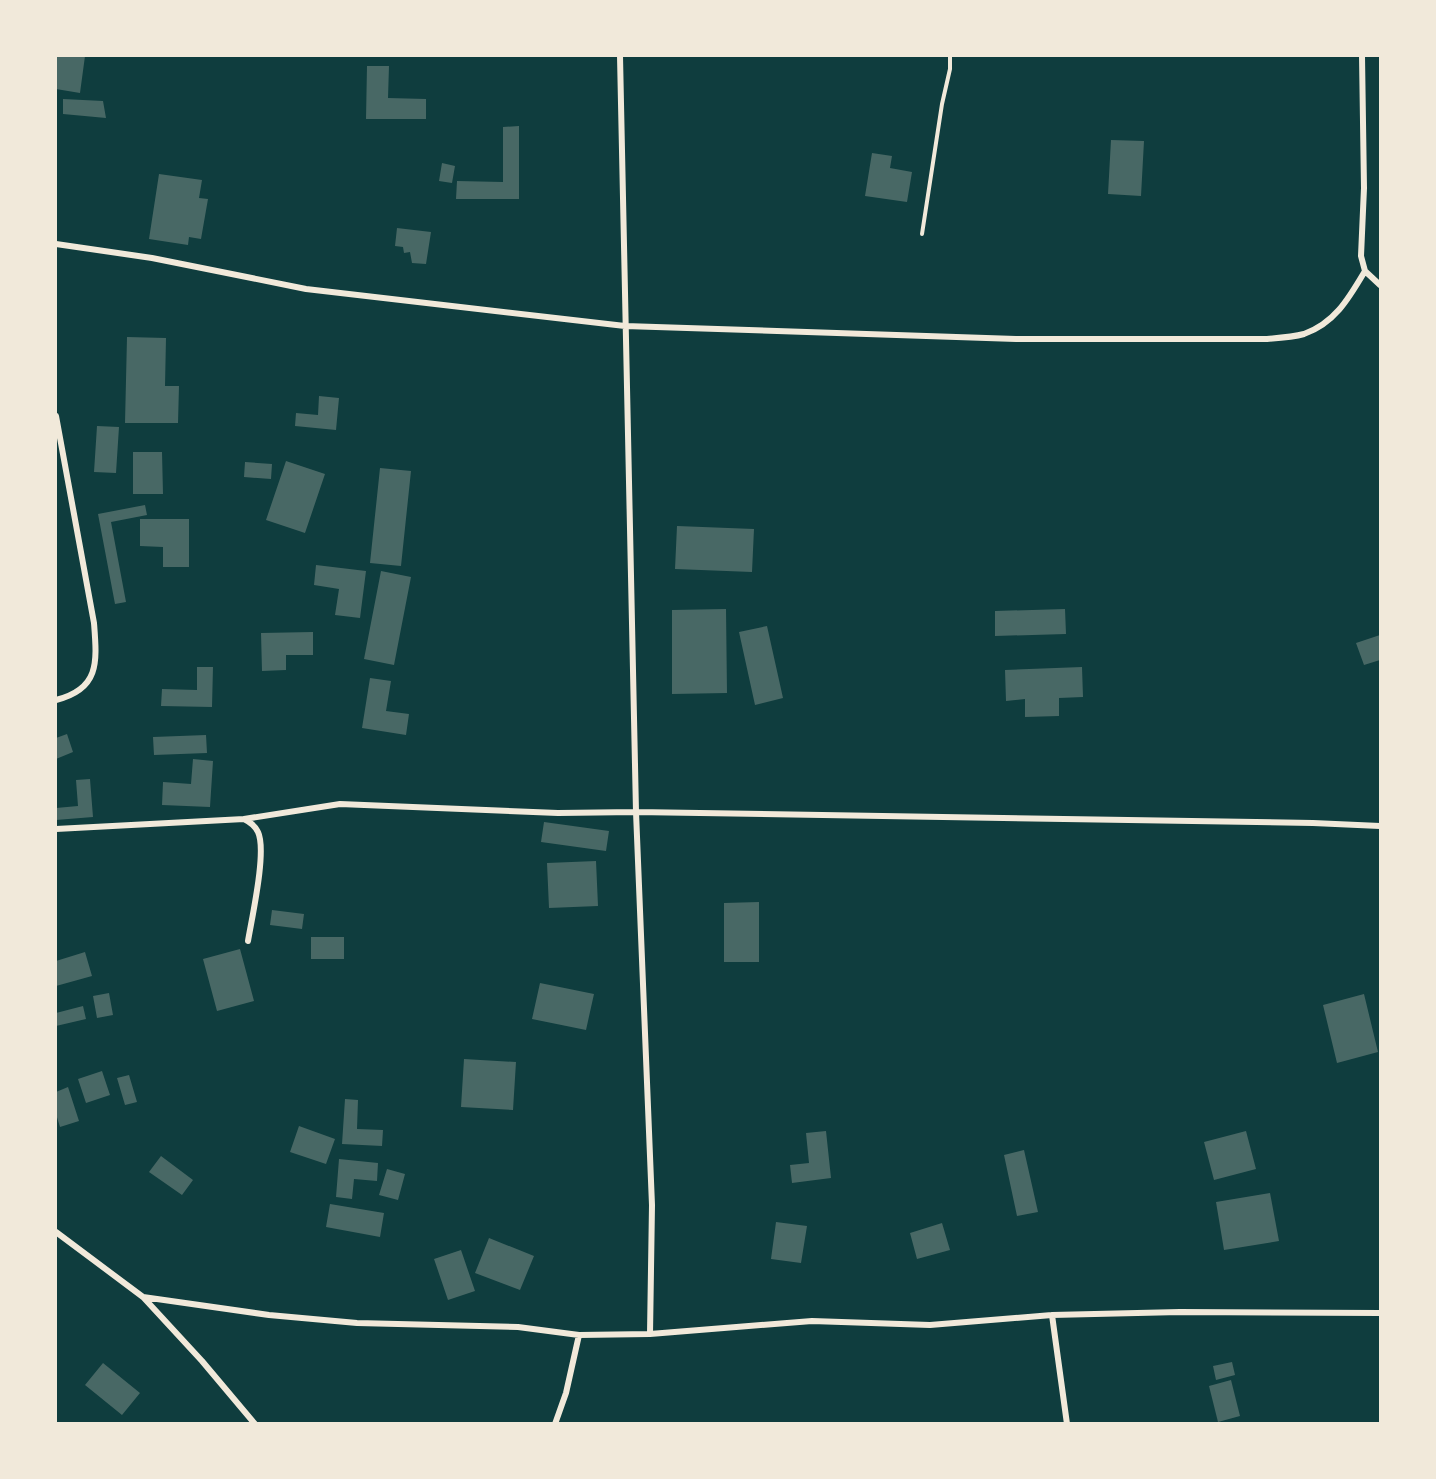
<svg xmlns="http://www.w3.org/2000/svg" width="1436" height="1479" font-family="'Asap Condensed',sans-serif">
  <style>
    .building { fill: #486865 }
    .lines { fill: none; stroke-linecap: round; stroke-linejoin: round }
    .path { stroke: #f1e9da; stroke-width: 4 }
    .minor { stroke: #f1e9da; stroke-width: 6 }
  </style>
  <rect width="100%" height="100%" fill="#0f3d3e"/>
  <path class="building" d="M56 56H85L80 93 56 89Z
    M367 66H389L388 98 426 99V119H366Z
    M63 99 103 101 106 118 63 114Z
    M519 126V199H456L457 181 503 182V127Z
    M1111 140 1144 141 1141 196 1108 194Z
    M872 153 892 156 890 168 912 172 907 202 865 196Z
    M442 163 455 166 452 183 439 181Z
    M159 174 202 180 199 198 208 199 201 239 189 237 188 245 149 239Z
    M397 228 431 232 426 264 412 263 410 252 404 253 403 247 395 246Z
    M127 337 166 338 165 386H179L178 423H125Z
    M319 396 339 398 336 430 295 426 296 413 318 415Z
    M97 426 119 427 116 473 94 472Z
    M133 452H162L163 494H133Z
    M286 461 325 474 305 533 266 520Z
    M245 462 272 464 271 479 244 477Z
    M380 468 411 471 401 566 370 563Z
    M145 505 147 515 111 522 126 602 115 604 98 514Z
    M140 519H189V567H163V547L140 546Z
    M677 526 754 529 752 572 675 569Z
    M316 565 366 571 360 618 335 615 339 589 314 585Z
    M381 571 411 577 394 665 364 659Z
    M726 609 727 693 672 694V610Z
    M1065 609 1066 634 995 636V611Z
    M767 626 783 698 755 705 739 632Z
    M313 632V655H286V670L262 671 261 633Z
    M1380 635V660L1364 665 1356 643Z
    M197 667H213L212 707 161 706 162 689 197 690Z
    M1082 667 1083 697 1059 698V716L1025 717V699L1006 701 1005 670Z
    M370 678 391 681 386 711 409 714 406 735 362 728Z
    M67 734 73 752 56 759V738Z
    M206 735 207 753 154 755 153 737Z
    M193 759 213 761 210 807 162 805 163 782 191 784Z
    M90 779 93 817 56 820V808L78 806 76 780Z
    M544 822 609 831 606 851 541 842Z
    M596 861 598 906 549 908 547 863Z
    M759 902V962H724V903Z
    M272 910 304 914 302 929 270 925Z
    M311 937H344V959H311Z
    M240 949 254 1001 217 1011 203 959Z
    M85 952 92 976 56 986V961Z
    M540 983 594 994 586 1030 532 1019Z
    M109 993 113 1015 97 1018 93 996Z
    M1364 994 1378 1052 1337 1063 1323 1005Z
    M83 1006 86 1019 56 1026V1013Z
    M464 1059 516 1062 513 1110 461 1107Z
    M102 1071 110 1095 86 1103 78 1079Z
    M129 1075 137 1102 125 1105 117 1078Z
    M68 1087 79 1121 60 1127 56 1114V1092Z
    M345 1099 358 1100 357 1129 383 1130 382 1146 342 1144Z
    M299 1126 335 1139 326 1164 290 1152Z
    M826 1131 831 1178 792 1183 790 1165 809 1163 806 1133Z
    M1246 1131 1256 1169 1214 1180 1204 1142Z
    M1024 1150 1038 1212 1017 1216 1004 1155Z
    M161 1156 193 1180 182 1195 149 1172Z
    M339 1159 378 1163 377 1181 354 1179 352 1199 336 1197Z
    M387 1169 405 1174 398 1200 379 1195Z
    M1270 1193 1279 1241 1224 1250 1216 1202Z
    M330 1204 384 1213 380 1237 326 1227Z
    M776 1222 807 1226 801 1263 771 1259Z
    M942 1223 950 1250 917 1259 910 1233Z
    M489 1238 534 1256 520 1290 475 1273Z
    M461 1250 475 1291 448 1300 434 1259Z
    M1232 1362 1235 1375 1216 1380 1213 1366Z
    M103 1363 140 1393 122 1415 85 1385Z
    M1231 1380 1240 1416 1218 1422 1209 1386Z"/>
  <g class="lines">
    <path class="path" d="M922 234 942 104 950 69V56"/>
    <path class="minor" d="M620 56 636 812 652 1205 650 1334
      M1362 56 1364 188 1361 256 1365 271 1380 285
      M56 244 152 258 306 289 625 326 1016 339H1267C1279 338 1293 337 1304 334 1335 323 1349 298 1365 271
      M56 416 94 623C97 662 100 689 56 700
      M244 819 340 804 558 813 636 812 1313 823 1380 826
      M56 829 244 819C250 822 255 825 258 832 267 851 252 917 248 941
      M56 1232 143 1297 202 1361 255 1424
      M143 1297 269 1315 357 1323 518 1327 579 1335 650 1334 812 1321 930 1325 1052 1315 1180 1312 1380 1313
      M1052 1315 1067 1424
      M555 1424 566 1393 579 1335"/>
  </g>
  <rect width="1436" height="1479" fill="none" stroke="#f1e9da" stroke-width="114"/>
</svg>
